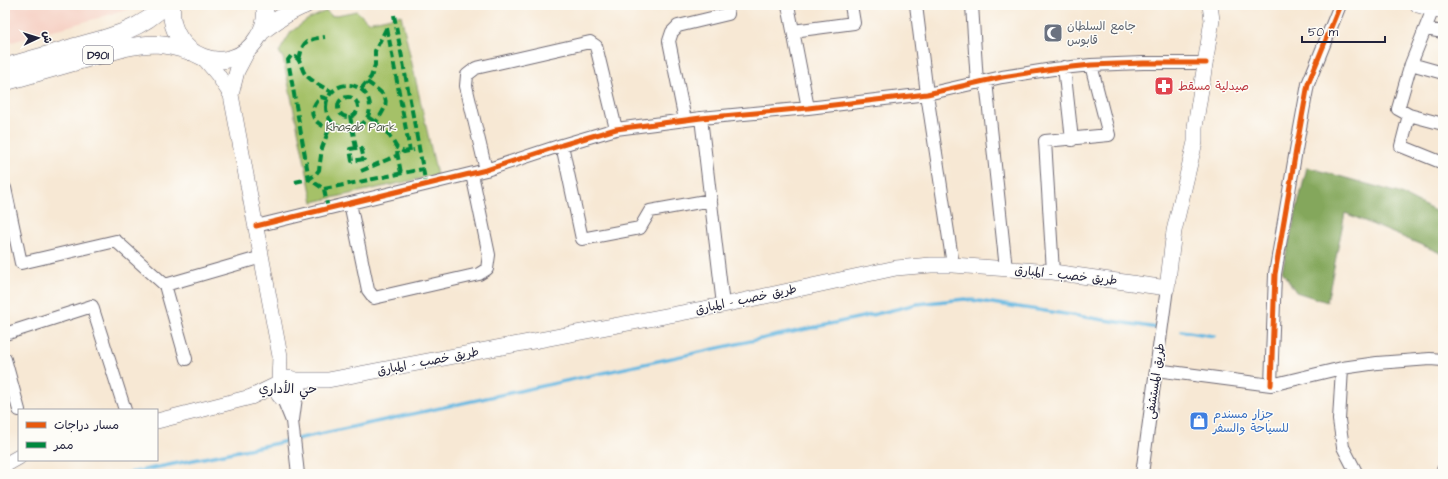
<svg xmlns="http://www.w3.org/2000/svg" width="1448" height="479" font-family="'Architects Daughter','Playpen Sans Arabic',sans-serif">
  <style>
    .built { fill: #f6d1c5 }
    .green { fill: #a5c167; stroke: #647251 }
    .forest { fill: #84a75c; stroke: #53644c }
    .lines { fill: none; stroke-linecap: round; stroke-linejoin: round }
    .stream { stroke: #66b8e1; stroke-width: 3.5 }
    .minor-casing { stroke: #6d6771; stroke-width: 14 }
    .major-casing { stroke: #6d6771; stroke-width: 16 }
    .highway-casing { stroke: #6d6771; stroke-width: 18 }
    .minor { stroke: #fff; stroke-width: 12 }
    .major { stroke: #fff; stroke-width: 15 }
    .highway { stroke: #fff; stroke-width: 17 }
    .quiet { stroke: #00873e; stroke-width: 4; stroke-dasharray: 8 4; stroke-linecap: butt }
    .cycleway-casing { stroke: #fdfcf7; stroke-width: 8 }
    .cycleway { stroke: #e8590c; stroke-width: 5 }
    .labels { text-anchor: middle; stroke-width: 3; stroke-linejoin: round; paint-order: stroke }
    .shield { fill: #fdfcf7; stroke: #646373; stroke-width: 1 }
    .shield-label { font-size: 11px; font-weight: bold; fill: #22223b }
    .worship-label { font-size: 12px; fill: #5b616d; stroke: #fdfcf7; text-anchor: start }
    .health-label { font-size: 12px; fill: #be3a42; stroke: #fdfcf7; text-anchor: start }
    .park-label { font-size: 12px; fill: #505a4a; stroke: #fdfcf7 }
    .street-label { font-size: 12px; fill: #22223b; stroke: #fdfcf7 }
    .shop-label { font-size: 12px; fill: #366cbe; stroke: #fdfcf7; text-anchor: start }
    .neighbourhood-label { font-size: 13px; fill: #22223b; stroke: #fdfcf7 }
  </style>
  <rect width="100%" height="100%" fill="#fdfcf7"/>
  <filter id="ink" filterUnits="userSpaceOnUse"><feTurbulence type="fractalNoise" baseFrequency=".025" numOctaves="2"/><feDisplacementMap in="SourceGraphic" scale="8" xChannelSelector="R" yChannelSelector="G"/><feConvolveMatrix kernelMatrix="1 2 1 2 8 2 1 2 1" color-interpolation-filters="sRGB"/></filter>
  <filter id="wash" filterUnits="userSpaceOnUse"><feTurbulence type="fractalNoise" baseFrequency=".012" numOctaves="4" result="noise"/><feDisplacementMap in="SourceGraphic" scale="16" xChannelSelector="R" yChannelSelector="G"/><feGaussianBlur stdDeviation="0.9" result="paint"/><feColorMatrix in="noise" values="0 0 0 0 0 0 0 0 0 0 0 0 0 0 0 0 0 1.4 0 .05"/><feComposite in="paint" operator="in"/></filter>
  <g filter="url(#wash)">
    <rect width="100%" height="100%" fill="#f7e8d4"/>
    <path class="built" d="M5 5H144L5 44Z"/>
    <path class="green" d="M326 11 332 16 357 11 368 22 401 15 437 175 313 202 283 58 279 52 291 32 307 20Z"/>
    <path class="forest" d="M1307 167 1399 193 1443 215V254L1345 213 1327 302 1296 292 1282 271Z"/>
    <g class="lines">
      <path class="stream" d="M1182 331 1214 336
        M124 474 278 443 876 314 917 304 965 299 1158 328"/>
    </g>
  </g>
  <g filter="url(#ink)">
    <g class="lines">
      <g class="minor-casing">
        <path id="minor" d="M788 5 808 108
          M916 5 927 94 953 265
          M972 5 977 83
          M1433 9 1411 64 1398 109 1409 115 1401 146 1443 163
          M1426 29 1443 32
          M793 31 854 23 851 5
          M1411 64 1443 73
          M1064 67 1072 140
          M986 81 1006 269
          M1409 115 1443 124
          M701 118 723 305
          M685 120 669 41 672 32 678 26 728 14
          M562 145 582 239 640 228 650 211 711 200
          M486 170 466 86 467 75 476 68 590 42 596 46 616 129
          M5 188 21 263 116 241 165 285
          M350 203 368 290 374 298 479 274 487 269 489 255 472 174
          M256 226 486 170 562 145 616 129 701 118 808 108 927 94 1002 77 1053 69 1091 65 1143 63H1206
          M1053 272 1045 141 1109 135 1091 65
          M5 334 92 306 125 410
          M5 359 19 410
          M186 359 165 285 262 257
          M1342 368 1339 420 1343 447 1357 474
          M1156 370 1271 385 1342 368 1377 363 1430 359 1443 360
          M1271 385 1275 274 1296 150 1308 84 1340 5
          M283 399 292 421 298 474
          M293 420 296 397
          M1142 474 1167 288
          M1442 474 1443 470"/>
      </g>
      <g class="major-casing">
        <path id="major" d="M1418 5 1443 12
          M203 57 218 75 231 95 280 356 279 382
          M231 95 237 71 248 50
          M277 389a11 11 0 1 1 22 0a11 11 0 1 1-22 0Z
          M294 380H328L723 305 896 268 931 265H953L1053 272 1167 288 1174 231 1195 142V127L1212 20 1210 5
          M157 421 251 397 278 384
          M5 465 19 457"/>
      </g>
      <g class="highway-casing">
        <path id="highway" d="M172 5C166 56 231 82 258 37 264 28 267 16 264 5
          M261 32C275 21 289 11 305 5
          M5 67C28 60 51 54 73 47 106 38 140 31 165 5
          M5 82 124 48C151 42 165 43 191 52"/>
      </g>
      <use href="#minor" class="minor"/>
      <use href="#major" class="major"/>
      <use href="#highway" class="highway"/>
      <path class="quiet" d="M394 15 426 185
        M387 28 410 151
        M299 59C301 55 301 49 303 46 306 39 318 38 325 37
        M367 82C388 96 392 100 376 122
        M326 107a22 22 0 1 1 44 0a22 22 0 1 1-44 0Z
        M361 89 371 77 375 65V51L387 27
        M338 107a10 10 0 1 1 20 0a10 10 0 1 1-20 0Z
        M328 99 321 97C317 100 315 103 313 108 309 119 320 125 329 129
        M350 116 356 148
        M368 117 379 125 389 135 397 148 404 152 414 150
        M361 147 364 159 352 161 350 149Z
        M397 152 401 173
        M361 171 398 155
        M295 182 309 179 288 60 291 56C301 56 300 67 305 74 312 82 323 87 332 92
        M324 189 423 169
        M328 209 324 189 309 179 315 175 319 170 322 148 329 129 334 123"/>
      <g class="cycleway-casing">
        <path id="cycleway" d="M256 226 486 170 562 145 616 129 701 118 808 108 927 94 1002 77 1053 69 1091 65 1143 63H1206
          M1271 385 1275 274 1296 150 1308 84 1340 5"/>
      </g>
      <use href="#cycleway" class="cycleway"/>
    </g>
  </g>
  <defs>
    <g id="mosque-square" transform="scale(1)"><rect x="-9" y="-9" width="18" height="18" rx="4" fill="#6b7280" stroke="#fdfcf7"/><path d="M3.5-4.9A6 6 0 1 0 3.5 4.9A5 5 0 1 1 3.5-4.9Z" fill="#fff"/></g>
    <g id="pharmacy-square" transform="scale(1)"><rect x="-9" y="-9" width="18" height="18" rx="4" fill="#e0444e" stroke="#fdfcf7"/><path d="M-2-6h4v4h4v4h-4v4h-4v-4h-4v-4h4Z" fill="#fff"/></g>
    <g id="shop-square" transform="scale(1)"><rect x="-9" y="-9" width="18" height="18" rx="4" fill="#3f7fe0" stroke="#fdfcf7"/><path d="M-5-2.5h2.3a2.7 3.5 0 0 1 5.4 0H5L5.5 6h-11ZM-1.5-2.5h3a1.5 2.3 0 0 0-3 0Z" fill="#fff"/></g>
  </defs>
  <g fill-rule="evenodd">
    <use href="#mosque-square" x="1053" y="33"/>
    <use href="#pharmacy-square" x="1164" y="86"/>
    <use href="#shop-square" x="1199" y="421"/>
  </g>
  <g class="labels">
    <rect class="shield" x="83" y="46" width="30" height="18" rx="3"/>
    <g class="shield-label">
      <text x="98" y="59">D901</text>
    </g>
    <g class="worship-label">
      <text x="1067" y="30">جامع السلطان<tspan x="1067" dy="14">قابوس</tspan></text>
    </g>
    <g class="health-label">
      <text x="1178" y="90">صيدلية مسقط</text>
    </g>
    <g class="park-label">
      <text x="361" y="131">Khasab Park</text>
    </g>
    <g class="street-label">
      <text transform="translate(1066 275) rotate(6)" y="4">طريق خصب - المبارق</text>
      <text transform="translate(746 299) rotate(-12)" y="4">طريق خصب - المبارق</text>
      <text transform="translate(428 361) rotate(-11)" y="4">طريق خصب - المبارق</text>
      <text transform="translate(1155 381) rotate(-82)" y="4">طريق المستشفى</text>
    </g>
    <g class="shop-label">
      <text x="1213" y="418">جزار مسندم<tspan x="1213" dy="14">للسياحة والسفر</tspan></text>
    </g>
    <g class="neighbourhood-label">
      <text x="288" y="393">حي الأداري</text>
    </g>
  </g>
  <rect width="1448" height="479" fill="none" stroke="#fdfcf7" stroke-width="20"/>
  <rect x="18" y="409" width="140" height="52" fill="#fdfcf7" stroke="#a5a5ac"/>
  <rect x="26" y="422" width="20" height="6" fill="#e8590c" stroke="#a5a5ac"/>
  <text x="54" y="429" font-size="12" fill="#22223b">مسار دراجات</text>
  <rect x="26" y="442" width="20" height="6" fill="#00873e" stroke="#a5a5ac"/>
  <text x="54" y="449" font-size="12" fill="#22223b">ممر</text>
  <g transform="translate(38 38) rotate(86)" stroke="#fdfcf7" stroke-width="3" paint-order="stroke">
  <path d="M0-3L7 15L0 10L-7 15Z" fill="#22223b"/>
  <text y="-6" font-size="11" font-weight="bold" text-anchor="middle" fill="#22223b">ش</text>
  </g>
  <path d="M1302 36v6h83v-6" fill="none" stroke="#22223b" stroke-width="2"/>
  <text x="1308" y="36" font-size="12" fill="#22223b" stroke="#fdfcf7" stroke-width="3" paint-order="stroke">50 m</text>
</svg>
